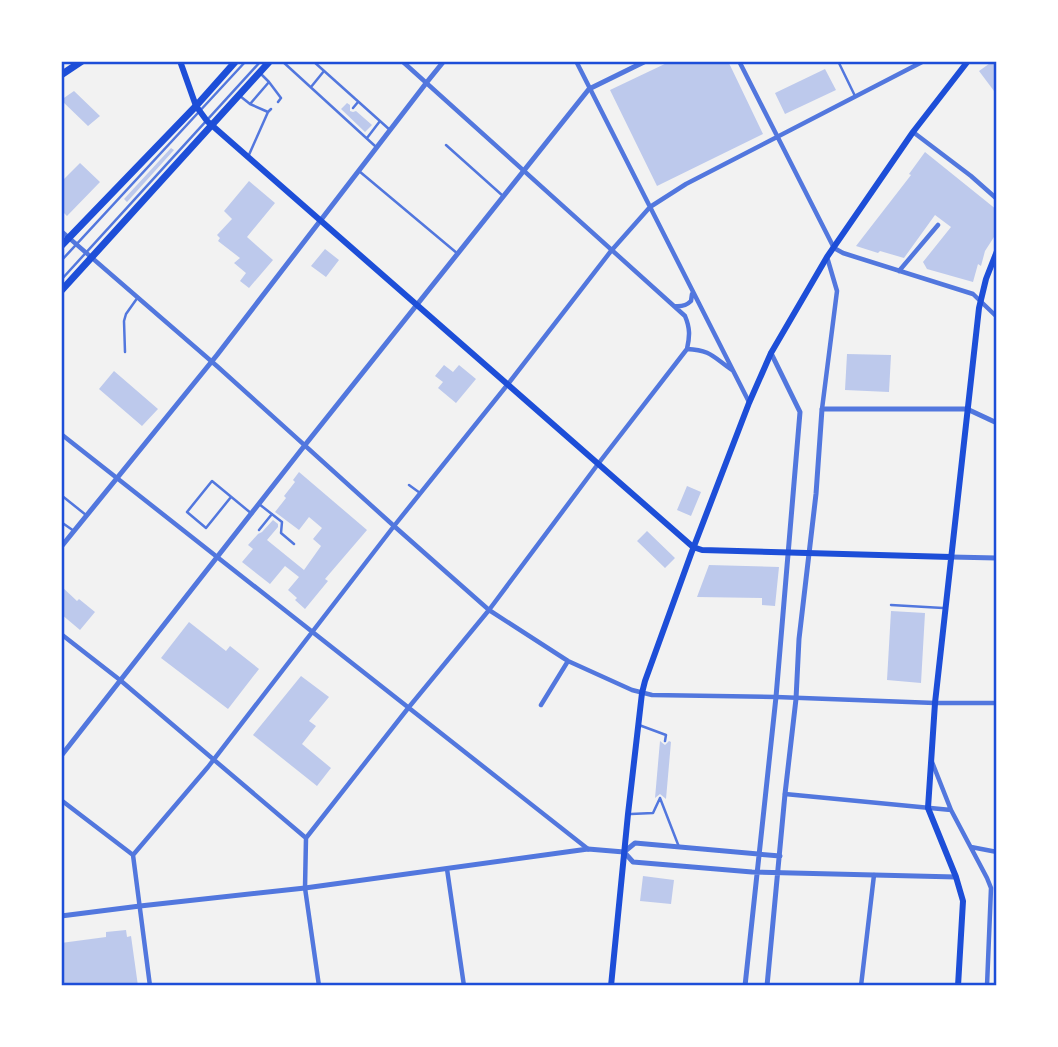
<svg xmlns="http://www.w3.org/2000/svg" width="1058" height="1047" font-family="'Space Grotesk',sans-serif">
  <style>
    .building { fill: #bdc9ec }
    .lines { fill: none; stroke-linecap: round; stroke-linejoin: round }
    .service { stroke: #5277de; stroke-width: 2.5 }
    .minor { stroke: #5277de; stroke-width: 4.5 }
    .tertiary { stroke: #5277de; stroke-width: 5 }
    .secondary { stroke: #1d4ed8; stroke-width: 6 }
    .primary { stroke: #1d4ed8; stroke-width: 7 }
    .neatline { fill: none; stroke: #1d4ed8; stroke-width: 2.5 }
  </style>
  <rect width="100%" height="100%" fill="#f2f2f2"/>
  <path class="building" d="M671 61H728L763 134 657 186 610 90Z
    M993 61H997V95L979 71Z
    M825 69 836 90 785 114 775 93Z
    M74 91 100 116 88 126 61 100Z
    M347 103 350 105V111L353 112 356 111 372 125 365 132 341 109Z
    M171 148 174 150 127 202 124 199Z
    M925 152 997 210V240L994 237 985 251 981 266 978 264 973 282 927 269 923 262 951 227 935 215 904 258 880 251 878 253 856 246 911 175 909 174Z
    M80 163 100 182 67 216 61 210V182Z
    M249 181 275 203 247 237 273 260 249 288 240 281 246 273 234 263 240 258 218 241 220 238 217 235 232 219 224 211Z
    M325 249 339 260 326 277 311 266Z
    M847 354 891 355 889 392 845 390Z
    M444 365 453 372 459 365 476 379 456 403 438 388 443 382 435 376Z
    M114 371 158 409 142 426 99 389Z
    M299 472 367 530 325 579 328 581 305 609 295 600 297 598 288 590 299 577 285 566 270 584 242 562 253 549 248 545 258 534 262 532 273 520 278 524V527L267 540 304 570 321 546 313 539 322 528 309 517 299 530 275 512 286 498 284 496 295 482 293 480Z
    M687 486 701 492 691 516 677 510Z
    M647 531 675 558 665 568 637 541Z
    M709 565 779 567 775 606 762 605V598L697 597Z
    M61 586 77 601 79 599 95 612 80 630 61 614Z
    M891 611 925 613 921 683 887 680Z
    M189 622 226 651 230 646 259 669 228 709 161 658Z
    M301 676 329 697 309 721 316 726 302 744 331 768 317 786 253 735Z
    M660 741 665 745 669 741 671 742 666 799 660 794 655 798Z
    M643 876 674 880 671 904 640 901Z
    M126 930 127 937 131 936 138 986H61V943L106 937V932Z"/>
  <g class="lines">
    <path class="service" d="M282 61 375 146
      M313 61 390 130
      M838 61 855 96
      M260 73 269 82 281 98 278 102
      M311 87 324 71
      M240 96 250 104 268 112 271 109
      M250 104 269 82
      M353 108 358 102
      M367 138 380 121
      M446 145 503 196
      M248 157 268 112
      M359 171 458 254
      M61 261 246 61
      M61 280 261 61
      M125 352 124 321 126 314 138 297
      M409 485 420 493
      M61 495 86 515
      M231 497 206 528 187 512 212 481 252 514
      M259 504 282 522 281 533 294 544
      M61 522 74 531
      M259 530 272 514
      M891 605 943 608
      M639 725 666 735 665 741
      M660 798 679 847
      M631 814 653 813 660 798"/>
    <path class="minor" d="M576 61 749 402
      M739 61 834 248 843 253 973 294 997 317
      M913 132 971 176 997 199
      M61 231 218 367 394 526 489 610 568 661 632 690 652 695 776 697 935 703H997
      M899 271 938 225
      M674 306C681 307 686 306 691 301L692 294
      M687 349C711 350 713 357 732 370
      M822 409 837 291 827 257
      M61 434 588 849
      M61 634 120 680 306 838
      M541 705 568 661
      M932 762 951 810 987 878 991 888 987 986
      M785 794 951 810
      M61 800 133 855
      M971 847 997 852
      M447 869 464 986
      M150 986 133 855 208 767 394 526 508 384 611 251 650 207 686 184 924 61
      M319 986 305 888 306 838 409 707 489 610 598 464 687 349C690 336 690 328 685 316L402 61
      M861 986 874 875"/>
    <path class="tertiary" d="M61 547 217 355 427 82 444 61
      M951 557 997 558
      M61 756 305 445 589 89 646 61
      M624 852 633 862 752 872 956 877
      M61 916 140 906 305 888 588 849 624 852 635 843 780 856
      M745 986 776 697 800 412 771 353
      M767 986 785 794 796 699 799 639 816 494 822 409H967L997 423"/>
    <path class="secondary" d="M180 61 196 106 207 121 693 547 702 550 951 557
      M611 986 628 814 642 693 645 681 691 554 749 403 771 353 827 257 913 132 968 61
      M958 986 963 901 956 877 928 808 935 703 979 308 986 279 997 251"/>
    <path class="primary" d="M61 75 82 61
      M61 246 196 106 236 61
      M61 291 270 61"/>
  </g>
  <rect width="1058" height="1047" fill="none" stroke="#ffffff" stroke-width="126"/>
  <rect x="63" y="63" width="932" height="921" class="neatline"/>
</svg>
